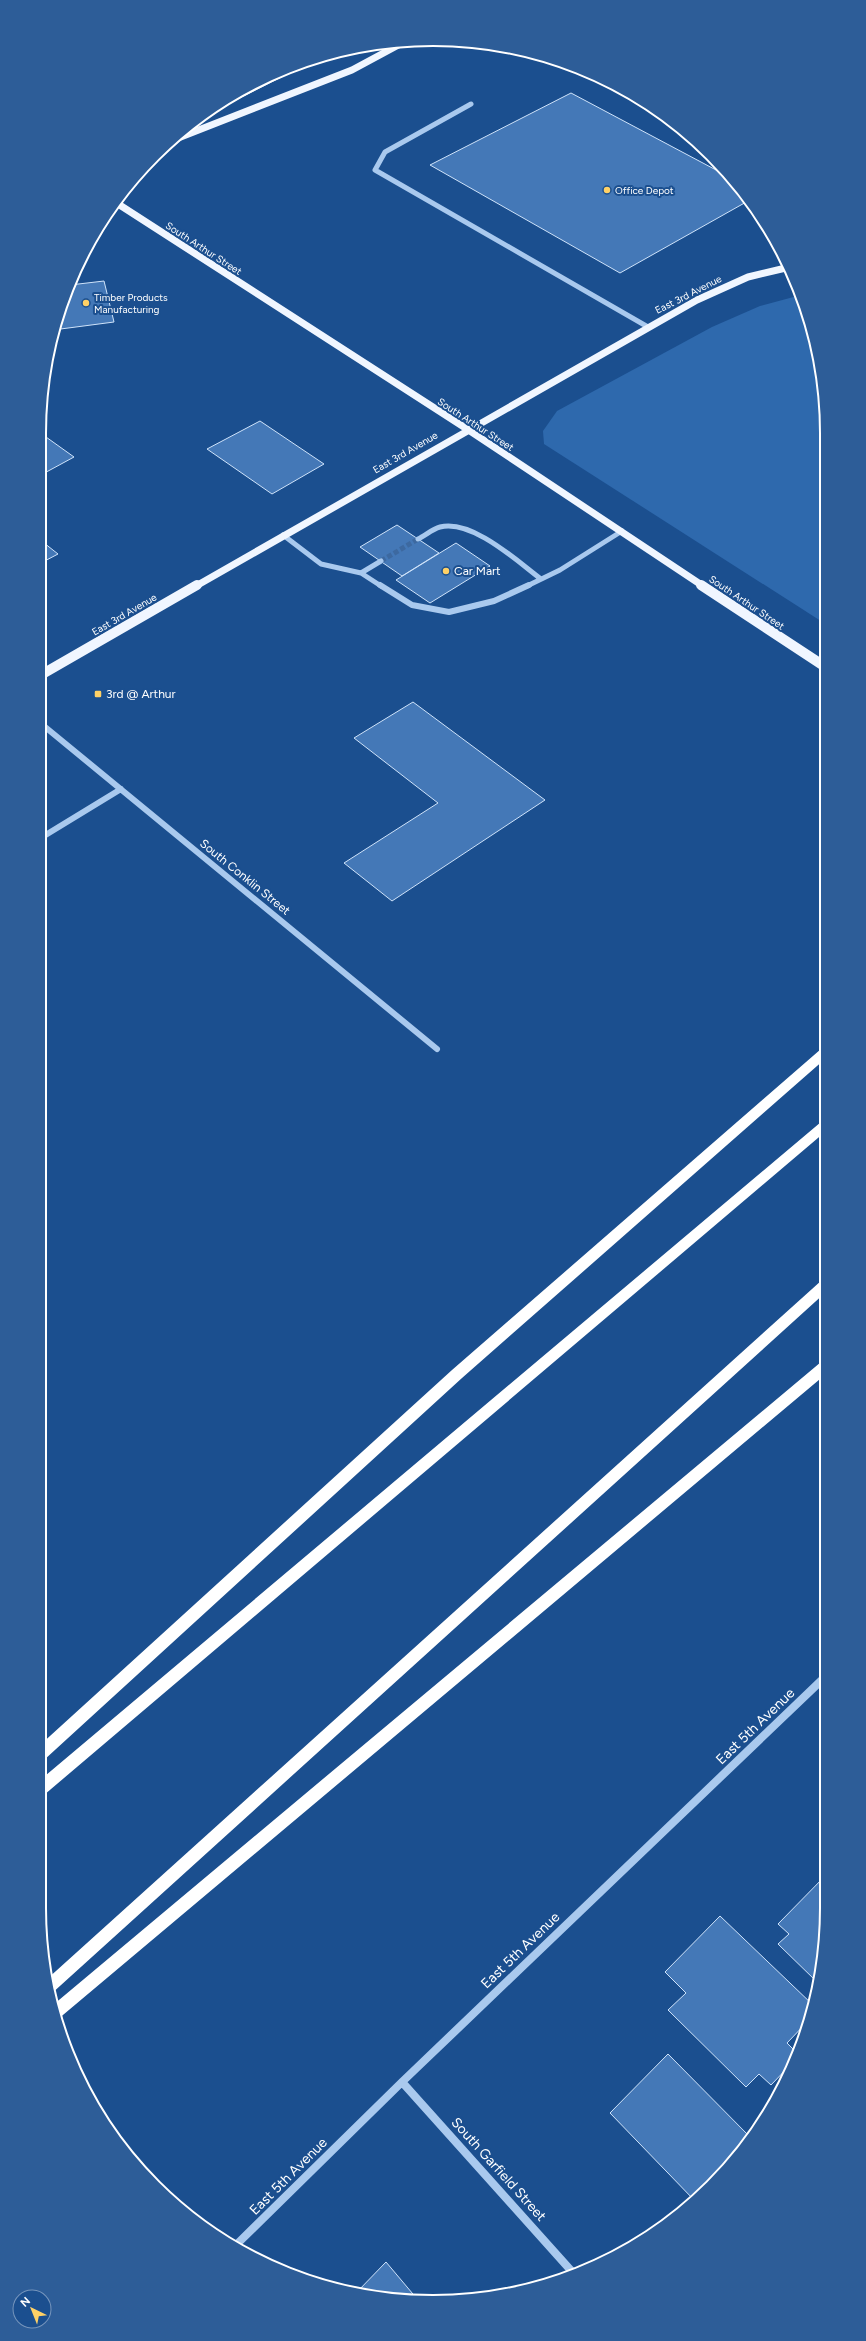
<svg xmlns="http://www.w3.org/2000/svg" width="866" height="2341" font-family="Figtree,sans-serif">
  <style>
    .green { fill: #2e69ad }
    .building { fill: #4478b7; stroke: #cfe3fa }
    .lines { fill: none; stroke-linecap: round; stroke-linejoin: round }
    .minor-tunnel { stroke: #3d69a0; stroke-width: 5; stroke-dasharray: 5 2.5; stroke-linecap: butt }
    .minor-far2 { stroke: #a9c9ee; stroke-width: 5 }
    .minor-far1 { stroke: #a9c9ee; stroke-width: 6 }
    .minor { stroke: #a9c9ee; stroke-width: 8 }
    .major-far1 { stroke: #f0f6ff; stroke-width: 7 }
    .major { stroke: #f0f6ff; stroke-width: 10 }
    .highway { fill: #fff; fill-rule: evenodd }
    .poi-dot { fill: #ffd166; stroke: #1b4f8f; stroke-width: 1.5 }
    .labels { text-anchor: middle; stroke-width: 4; stroke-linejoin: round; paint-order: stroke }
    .far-poi-label { font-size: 10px; fill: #fff; stroke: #1b4f8f; text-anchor: start }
    .far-street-label { font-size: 10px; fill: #fff; stroke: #1b4f8f }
    .poi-label { font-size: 12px; fill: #fff; stroke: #1b4f8f; text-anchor: start }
    .street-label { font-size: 12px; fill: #fff; stroke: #1b4f8f }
    .near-street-label { font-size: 14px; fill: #fff; stroke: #1b4f8f }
    .rim { fill: none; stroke: #fff; stroke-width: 2 }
  </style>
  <rect width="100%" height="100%" fill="#1b4f8f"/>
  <path class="green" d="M801 295 806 307 824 381V623L544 444 543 431 557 411 712 327 760 306Z"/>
  <path class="building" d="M571 93 733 179 748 201 620 273 430 165Z
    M104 281 114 322 53 330 70 285Z
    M260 421 324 464 272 494 207 449Z
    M39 432 74 457 39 476Z
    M397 525 439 553 402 576 360 547Z
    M39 539 58 554 39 564Z
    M456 543 490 566 430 603 396 580Z
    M413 702 545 800 392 901 344 863 438 803 354 738Z
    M827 1874V1908L817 1982 778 1944 789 1934 778 1924Z
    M720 1916 814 2006 810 2019 787 2043 797 2053 794 2061 771 2085 759 2074 746 2087 668 2010 686 1993 665 1972Z
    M668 2054 751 2138 711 2187 695 2201 610 2113Z
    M386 2262 418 2300 382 2299 356 2293Z"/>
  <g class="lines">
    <path class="minor-tunnel" d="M381 561 418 539"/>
    <path class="minor-far2" d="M471 104 385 152 375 170 648 327
      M283 535 321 564 361 573 381 586
      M418 539C425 536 432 529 440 527 472 519 517 561 541 579
      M361 573 381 561
      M527 586 560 570 622 531"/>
    <path class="minor-far1" d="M380 585 412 605 449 612 494 601 529 585
      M39 722 437 1049
      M39 839 121 789"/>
    <path class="minor" d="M402 2082 575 2275
      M235 2246 402 2082 826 1676"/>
    <path class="major-far1" d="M168 142 352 70 404 42
      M115 202 467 429 703 586
      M196 586 697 300 748 277 790 267"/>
    <path class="major" d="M701 585 824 666
      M39 676 197 585"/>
    <path class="highway" d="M322 57 213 112H208C227 98 301 57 322 57Z
      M825 1048V1059L462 1378 44 1760 39 1762V1746L452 1370 821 1049Z
      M825 1120V1132L44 1795 39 1797V1781L821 1122Z
      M826 1279V1292L50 1995 46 1980 822 1280Z
      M826 1361V1374L57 2020 53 2005 821 1362Z"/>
  </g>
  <g class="poi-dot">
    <circle cx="607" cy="190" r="4"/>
    <circle cx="86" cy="303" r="4"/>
    <circle cx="446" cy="571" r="4"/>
    <rect x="94" y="690" width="8" height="8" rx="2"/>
  </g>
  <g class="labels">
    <g class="far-poi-label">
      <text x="615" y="194">Office Depot</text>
      <text x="94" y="301">Timber Products<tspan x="94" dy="12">Manufacturing</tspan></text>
    </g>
    <g class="far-street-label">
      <text transform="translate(204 248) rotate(33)" y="4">South Arthur Street</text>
      <text transform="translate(688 294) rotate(-27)" y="4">East 3rd Avenue</text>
      <text transform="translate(476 424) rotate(33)" y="4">South Arthur Street</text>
      <text transform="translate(405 452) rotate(-30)" y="4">East 3rd Avenue</text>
      <text transform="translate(747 602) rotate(34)" y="4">South Arthur Street</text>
      <text transform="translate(124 614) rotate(-30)" y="4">East 3rd Avenue</text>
    </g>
    <g class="poi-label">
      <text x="454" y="575">Car Mart</text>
      <text x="106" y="698">3rd @ Arthur</text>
    </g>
    <g class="street-label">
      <text transform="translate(245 877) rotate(39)" y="4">South Conklin Street</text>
    </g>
    <g class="near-street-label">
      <text transform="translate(755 1726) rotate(-44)" y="5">East 5th Avenue</text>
      <text transform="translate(520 1950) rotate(-44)" y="5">East 5th Avenue</text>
      <text transform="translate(499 2169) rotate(48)" y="5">South Garfield Street</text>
      <text transform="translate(288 2176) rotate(-45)" y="5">East 5th Avenue</text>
    </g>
  </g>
  <path d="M0 0H866V2341H0ZM433 46H433A387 387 0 0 1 820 433V1908A387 387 0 0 1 433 2295H433A387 387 0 0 1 46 1908V433A387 387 0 0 1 433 46Z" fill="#2d5d98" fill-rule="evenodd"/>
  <path class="rim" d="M433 46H433A387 387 0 0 1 820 433V1908A387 387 0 0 1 433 2295H433A387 387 0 0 1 46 1908V433A387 387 0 0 1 433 46Z"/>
  <g transform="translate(32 2309) rotate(317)"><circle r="19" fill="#1b4f8f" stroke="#7695bc"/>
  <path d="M0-3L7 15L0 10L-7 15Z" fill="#ffd166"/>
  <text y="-6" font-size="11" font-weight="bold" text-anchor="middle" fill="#ffffff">N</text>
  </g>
</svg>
